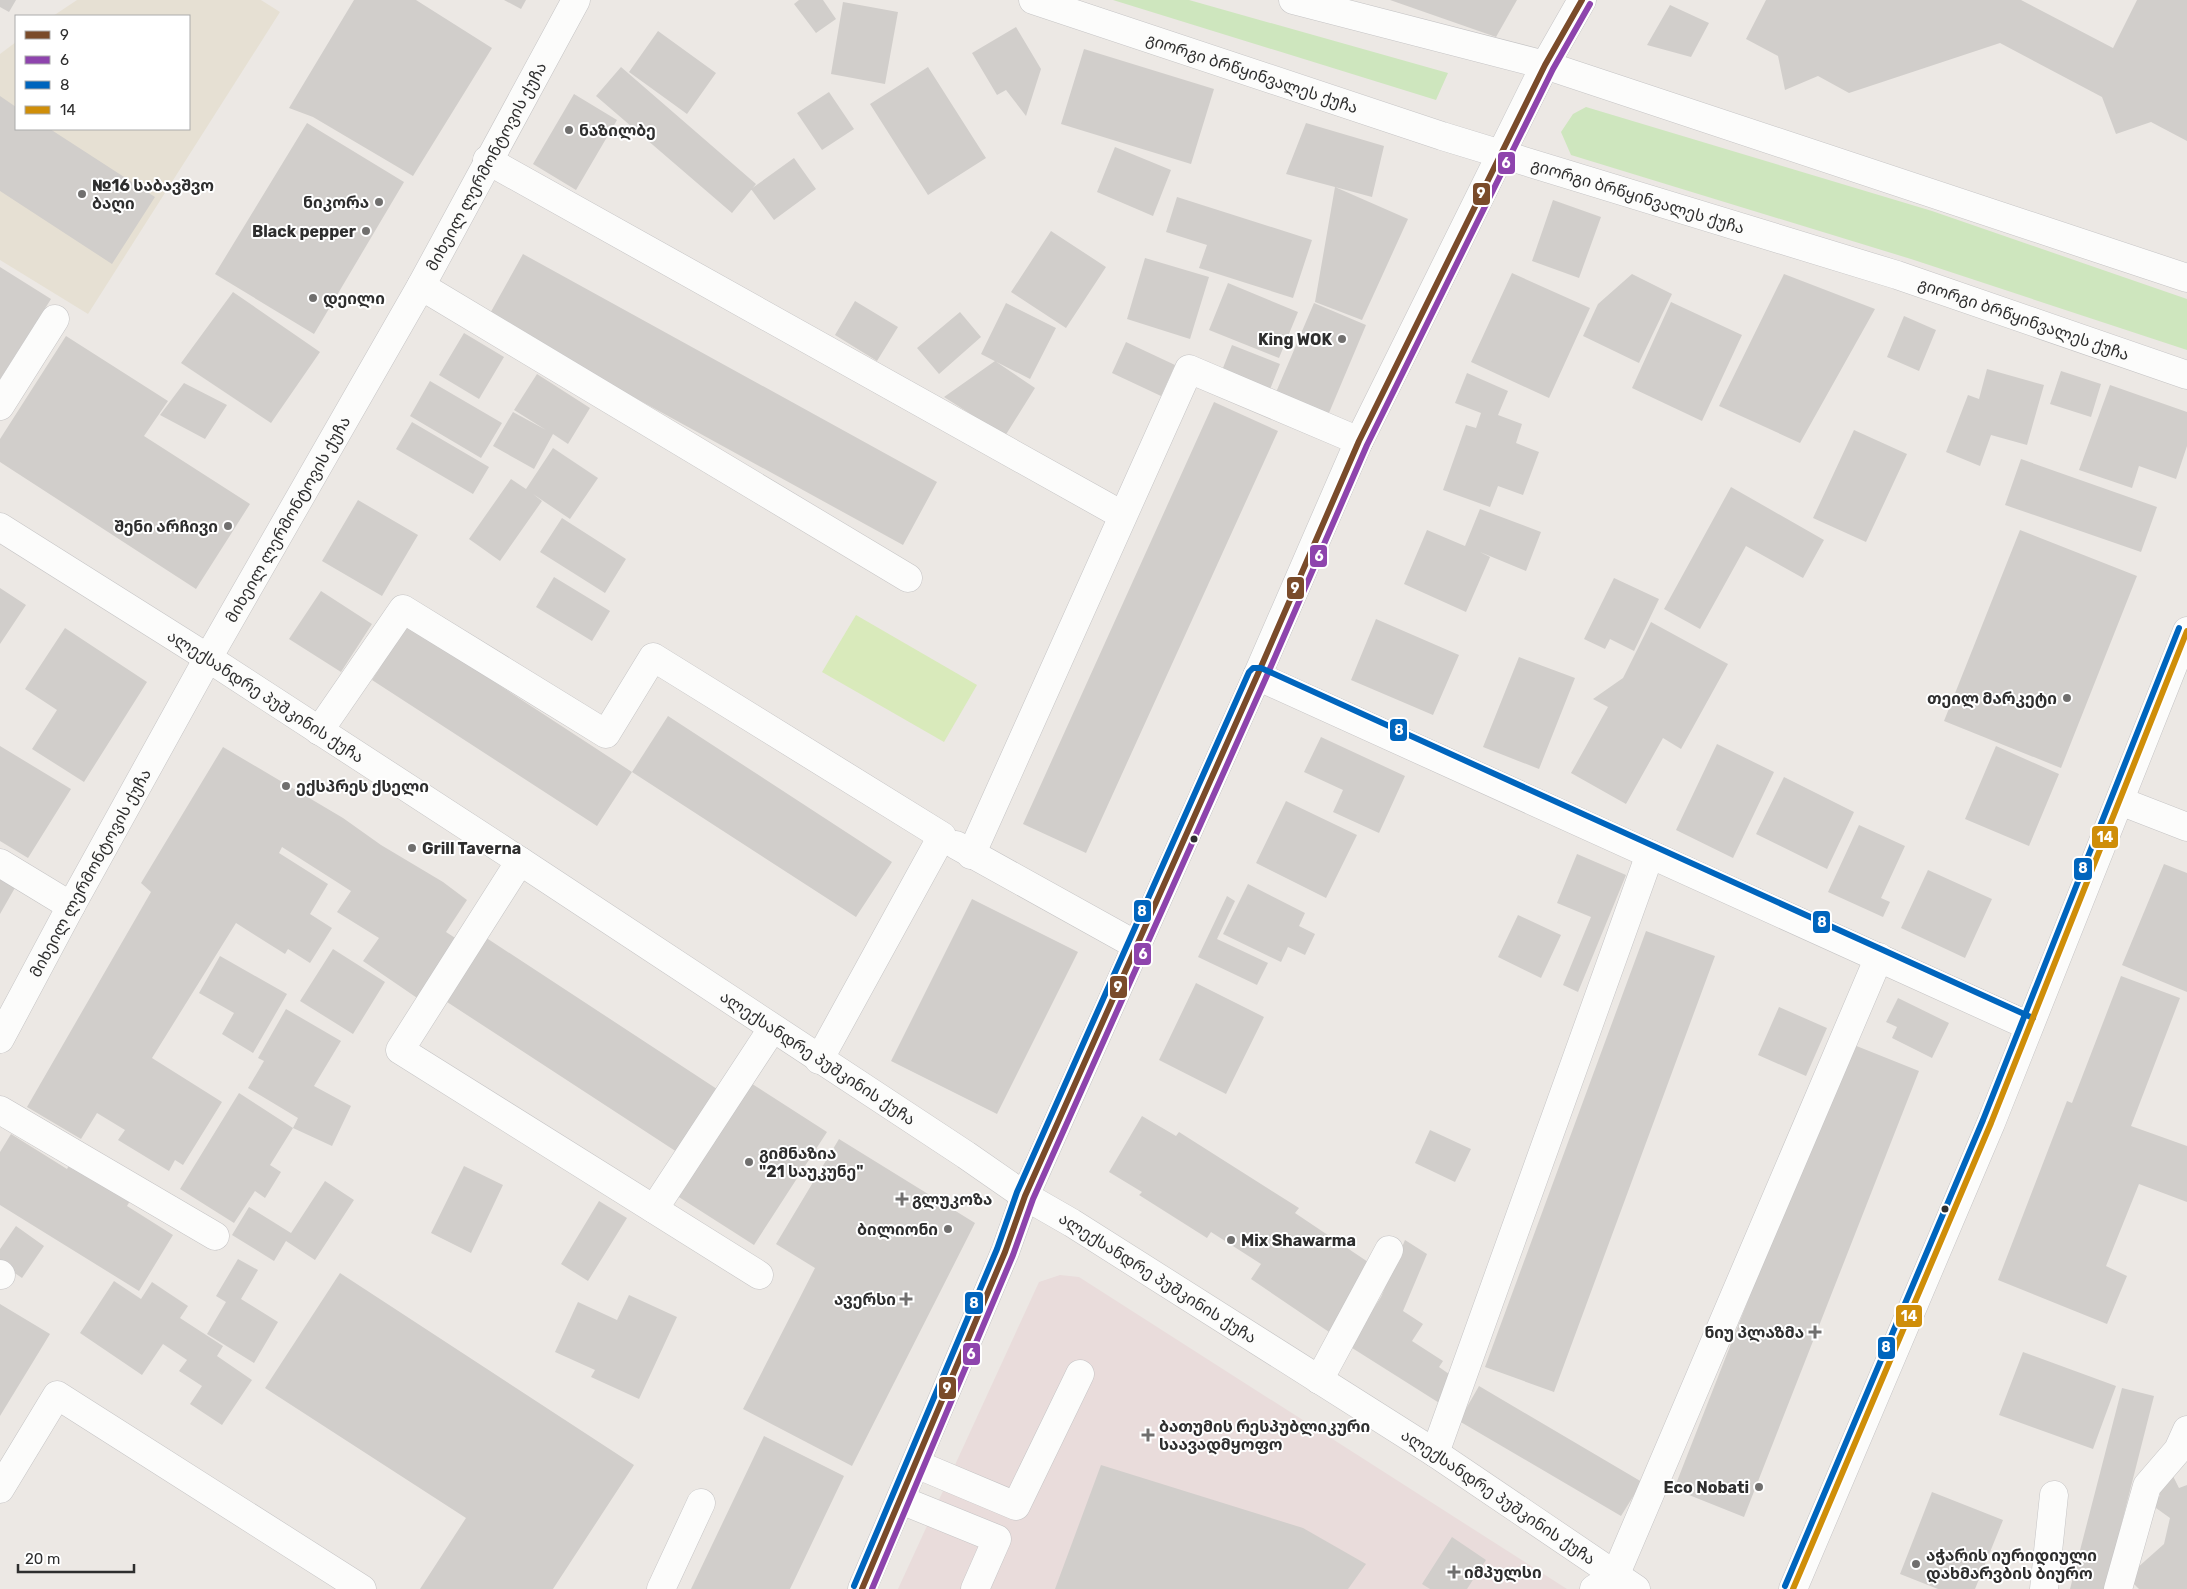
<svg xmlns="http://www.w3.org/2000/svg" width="2187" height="1589" font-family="Rubik,'Noto Sans Georgian',sans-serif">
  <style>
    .education { fill: #e6e0d3 }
    .medical { fill: #e9dcdb }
    .green { fill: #cee6be }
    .pitch { fill: #d9eabb }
    .building { fill: #d1cecb }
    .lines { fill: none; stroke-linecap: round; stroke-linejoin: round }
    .minor-casing { stroke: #c5c4c5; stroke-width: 29 }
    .minor { stroke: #fcfcfb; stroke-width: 28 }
    .bus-1-casing { stroke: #fff; stroke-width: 10 }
    .bus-2-casing { stroke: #fff; stroke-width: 10 }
    .bus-3-casing { stroke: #fff; stroke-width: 10 }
    .bus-4-casing { stroke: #fff; stroke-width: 10 }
    .bus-1 { stroke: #7a4b2a; stroke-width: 6 }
    .bus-2 { stroke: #8e44ad; stroke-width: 6 }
    .bus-3 { stroke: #0065bd; stroke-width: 6 }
    .bus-4 { stroke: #cf8e09; stroke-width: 6 }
    .poi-dot { fill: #706f6e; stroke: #fff; stroke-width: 2 }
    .bus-dot { fill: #2e2e2e; stroke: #fff; stroke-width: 2 }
    .labels { text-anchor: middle; stroke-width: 4; stroke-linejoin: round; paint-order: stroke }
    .street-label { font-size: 16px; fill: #2e2e2e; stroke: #fff }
    .poi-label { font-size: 16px; font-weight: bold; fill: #2e2e2e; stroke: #fff; text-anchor: start }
    .line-badge { stroke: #fff; stroke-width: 2 }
    .badge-label { font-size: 14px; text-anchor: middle; font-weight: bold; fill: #fff }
  </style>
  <rect width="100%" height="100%" fill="#ece8e4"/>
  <path class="education" d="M77 0H261L280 12 88 314 0 260V54L16 42V129H189V16H53Z"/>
  <path class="medical" d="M1060 1275 1079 1277 1567 1589H898L1039 1282Z"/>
  <path class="green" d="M1113 0H1189L1448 73 1436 100Z
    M1586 107 1932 211 2187 299V350L1911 259 1571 155 1561 132 1573 114Z"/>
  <path class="pitch" d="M856 615 977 685 944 742 822 672Z"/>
  <path class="building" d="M0 0H16L9 12 0 7Z
    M354 0H416L492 48 413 176 313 117 289 108Z
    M504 0H526L521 9Z
    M799 0H823L836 19 816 33 794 4Z
    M1390 0H1517L1496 37Z
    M1766 0H2021L2113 48 2137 0H2187V141L2151 122 2116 134 2102 97 2000 43 1849 93 1818 76 1785 90 1778 56 1746 39Z
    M843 2 898 12 885 84 831 74Z
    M1670 5 1709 23 1691 57 1647 45Z
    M1016 27 1041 69 1026 116 1006 90 997 95 972 53Z
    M658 31 716 73 687 114 629 72Z
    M1084 49 1214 89 1191 164 1061 124Z
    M621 67 756 184 732 213 596 96Z
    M928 67 986 158 928 195 870 104Z
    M829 92 854 129 822 150 797 113Z
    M574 94 617 120 576 190 533 164Z
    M0 96 16 107V129H50L155 197 112 264 0 191Z
    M307 123 404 182 314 334 215 274Z
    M1306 123 1384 146 1372 197 1335 187 1408 219 1362 320 1315 302 1335 187 1286 174Z
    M1115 147 1171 170 1153 216 1097 192Z
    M794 158 816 189 774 220 751 189Z
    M1177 197 1312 240 1293 298 1199 268 1207 245 1166 232Z
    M1553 200 1601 217 1579 278 1532 261Z
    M1051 231 1106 267 1066 328 1011 292Z
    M523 254 937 482 903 545 488 317Z
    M1145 258 1209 277 1190 339 1127 319Z
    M0 267 51 299 0 379Z
    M1512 273 1590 308 1549 398 1471 362Z
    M1632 274 1672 294 1639 363 1583 336 1598 304Z
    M1784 274 1875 309 1800 443 1719 406Z
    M1228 283 1298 312 1279 358 1209 330Z
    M233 292 320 352 271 423 181 363Z
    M855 301 898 327 877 361 835 335Z
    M1671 302 1742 335 1702 421 1632 388Z
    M1006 303 1056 328 1030 379 981 354Z
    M1314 303 1366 325 1326 420 1274 397Z
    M960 312 981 337 939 374 917 348Z
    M1904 316 1936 330 1919 371 1887 357Z
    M464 333 504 357 479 399 439 375Z
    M66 336 168 401 144 436 250 504 196 589 0 462V439Z
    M1126 342 1175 365 1161 396 1112 373Z
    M1232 345 1280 364 1269 392 1221 373Z
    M995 361 1035 388 1005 436 944 397Z
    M1987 369 2044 385 2027 445 1991 435 1980 466 1946 452 1968 395 1979 399Z
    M2061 371 2101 384 2091 417 2050 404Z
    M1467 373 1508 391 1498 415 1522 424 1516 443 1539 452 1523 495 1498 486 1490 507 1443 490 1466 425 1476 428 1481 413 1455 403Z
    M537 374 590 408 568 444 553 434 534 469 493 446 513 412 546 430 514 410Z
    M430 381 502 423 481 458 410 416Z
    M184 383 227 405 205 439 160 415Z
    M2110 385 2187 412V446L2176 479 2139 466 2132 488 2079 470Z
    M1214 402 1278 431 1086 853 1023 824Z
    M412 422 489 467 473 494 396 449Z
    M1854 430 1907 454 1866 542 1813 518Z
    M553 448 598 478 570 519 533 494 542 501 500 561 469 539 511 479 526 489Z
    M2021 459 2157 507 2141 552 2005 505Z
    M1731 487 1824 540 1803 578 1746 546 1700 629 1664 609Z
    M358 500 418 535 382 596 322 561Z
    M1480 509 1541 532 1526 571 1480 552 1490 557 1466 612 1404 584 1427 530 1465 546Z
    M562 518 626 559 605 593 540 552Z
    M2020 530 2137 576 2061 768 1944 721Z
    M554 577 610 611 592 641 536 607Z
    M1614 578 1659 599 1634 651 1610 639 1605 649 1584 639Z
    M0 588 26 605 0 644Z
    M321 591 372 624 341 672 289 639Z
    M1376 619 1459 655 1433 715 1351 680Z
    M1651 622 1728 664 1681 749 1663 738 1626 804 1571 773 1608 707 1593 699 1623 678Z
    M407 625 632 772 597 826 372 680Z
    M65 628 147 682 84 782 32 749 57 710 25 689Z
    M1519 657 1575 678 1539 769 1483 747Z
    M668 716 892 862 856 917 632 772Z
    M1321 737 1405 776 1379 833 1333 812 1343 790 1304 772Z
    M1717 744 1774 772 1733 858 1676 830Z
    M0 746 71 789 28 858 0 841Z
    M1996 746 2059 774 2029 846 1965 819Z
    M223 747 343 818 381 845 443 882 467 900 446 932 463 943 423 1002 363 961 379 938 337 912 351 891 282 847 279 853 328 884 310 914 332 928 310 963 288 949 285 954 236 923 152 1058 222 1102 183 1165 175 1160 169 1171 118 1140 125 1130 97 1113 81 1139 27 1107 151 892 141 883Z
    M1784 777 1854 812 1827 869 1756 834Z
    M1286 801 1357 835 1326 898 1256 863Z
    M1859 825 1905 846 1881 898 1890 902 1883 917 1828 892Z
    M1577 854 1626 875 1578 992 1563 985 1591 917 1557 903Z
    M2164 864 2187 873V992L2122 965Z
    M1928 870 1992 899 1965 958 1901 928Z
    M0 876 16 886 0 914Z
    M1248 884 1305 913 1299 926 1315 934 1305 955 1288 947 1281 962 1223 934Z
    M1227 896 1235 901 1217 939 1268 963 1257 985 1198 957Z
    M972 899 1078 952 997 1114 891 1061Z
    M1518 915 1561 935 1541 978 1498 957Z
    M1646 931 1715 956 1554 1392 1485 1367Z
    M485 937 720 1091 680 1154 444 1000Z
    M333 949 385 982 353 1034 300 1001Z
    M220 956 287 994 253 1053 222 1034 234 1013 199 993Z
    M2121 976 2180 998 2131 1126 2187 1146V1202L2139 1184 2106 1266 2127 1276 2107 1324 1998 1280 2067 1101 2072 1103Z
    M1196 983 1264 1017 1226 1094 1159 1060Z
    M1898 998 1949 1023 1932 1058 1892 1038 1897 1027 1886 1022Z
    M1779 1007 1827 1028 1806 1076 1758 1055Z
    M286 1009 341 1041 314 1086 351 1106 332 1146 293 1128 298 1118 248 1088 264 1061 258 1058Z
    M1849 1043 1919 1071 1744 1517 1674 1489Z
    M743 1078 827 1132 754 1245 671 1192Z
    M239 1093 293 1128 270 1165 281 1172 265 1198 255 1191 234 1223 180 1189Z
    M1142 1116 1176 1136 1179 1132 1299 1208 1295 1213 1377 1268 1332 1334 1251 1279 1261 1264 1211 1232 1207 1238 1139 1195 1142 1192 1109 1172Z
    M1430 1130 1471 1149 1455 1182 1415 1163Z
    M11 1134 67 1169 74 1157 134 1194 127 1206 173 1235 139 1291 0 1205V1152Z
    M839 1139 975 1223 852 1466 743 1409 815 1268 776 1244Z
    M464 1166 503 1185 471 1253 431 1233Z
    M325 1181 354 1200 315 1260 286 1241 274 1261 232 1235 249 1207 291 1233Z
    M599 1201 627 1218 588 1281 561 1264Z
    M16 1226 44 1246 22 1278 0 1263V1249Z
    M1405 1240 1427 1254 1403 1311 1423 1324 1412 1341 1443 1361 1439 1367 1459 1381 1444 1406 1349 1346 1381 1297Z
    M238 1259 258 1270 241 1299 278 1322 254 1363 207 1334 226 1302 216 1296Z
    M340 1273 634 1465 553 1589H420L466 1518 265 1388Z
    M114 1281 141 1299 152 1282 188 1306 180 1318 223 1346 217 1356 252 1380 222 1425 190 1404 202 1386 179 1371 187 1360 163 1344 142 1375 80 1333Z
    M629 1295 677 1317 639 1399 591 1377 595 1370 555 1352 578 1302 617 1320Z
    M0 1304 50 1334 0 1416Z
    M2023 1352 2116 1386 2093 1449 1999 1415Z
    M1479 1386 1642 1482 1621 1516 1459 1421Z
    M2122 1388 2154 1396 2105 1589H2070Z
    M764 1436 844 1476 790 1589H691Z
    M1101 1465 1303 1528 1366 1564 1348 1589H1055Z
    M2173 1476 2179 1488 2187 1485V1589H2139L2127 1577 2164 1544 2170 1518 2156 1508 2143 1504 2160 1496 2157 1483Z
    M1932 1492 2003 1520 1975 1589H1938L1900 1574Z
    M1452 1537 1486 1560 1467 1589H1430L1422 1584Z"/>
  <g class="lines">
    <g class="minor-casing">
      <g id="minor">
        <path id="s1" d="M1033 0 1442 136 1897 275 2187 375"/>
        <path d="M1293 0 1545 65 2187 278"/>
        <path d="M487 160 1122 515"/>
        <path d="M421 286 908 578"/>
        <path d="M0 406 55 319"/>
        <path id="s2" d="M0 527 208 658 520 861 966 1155 1025 1196 1072 1223 1435 1453 1636 1589"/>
        <path d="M1257 676 2029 1026"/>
        <path d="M319 731 403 609 606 734 653 657 942 836 819 1060"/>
        <path d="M2120 801 2187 827"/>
        <path d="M956 845 1136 945"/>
        <path d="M971 855 1189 369 1359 441"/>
        <path d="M520 861 400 1050 759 1275"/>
        <path d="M0 863 71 906"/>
        <path id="s3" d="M0 1039 71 906 208 658 421 286 576 0"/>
        <path d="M0 1110 215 1236"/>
        <path d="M654 1209 772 1029"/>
        <path d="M0 1274 1 1275"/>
        <path d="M1319 1380 1389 1250"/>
        <path d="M1435 1453 1650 854"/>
        <path d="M916 1464 1016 1506 1080 1374"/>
        <path d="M0 1489 57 1395 362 1589"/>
        <path d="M901 1500 997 1539 975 1589"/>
        <path d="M661 1589 701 1503"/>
        <path d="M862 1589 1005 1252 1025 1196 1257 676 1359 441 1545 65 1582 0"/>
        <path d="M1594 1589 1615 1576 1879 957"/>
        <path d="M1793 1589 1991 1123 2187 631"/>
        <path d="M2044 1589 2054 1495"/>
        <path d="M2118 1589 2147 1486 2178 1450 2187 1430"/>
      </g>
    </g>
    <use href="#minor" class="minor"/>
    <g class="bus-1-casing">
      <path id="bus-1" d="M862 1589 1005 1252 1025 1196 1257 676 1359 441 1545 65 1582 0"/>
    </g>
    <g class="bus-2-casing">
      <path id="bus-2" d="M872 1589 1013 1255 1033 1199 1265 680 1367 445 1553 69 1590 4"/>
    </g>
    <g class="bus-3-casing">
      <path id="bus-3" d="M854 1586 997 1249 1017 1192 1249 672 1253 668H1261L2033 1018
        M1785 1586 1983 1120 2179 628"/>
    </g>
    <g class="bus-4-casing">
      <path id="bus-4" d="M1793 1589 1991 1123 2187 631"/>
    </g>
    <use href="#bus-1" class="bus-1"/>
    <use href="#bus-2" class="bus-2"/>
    <use href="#bus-3" class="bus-3"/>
    <use href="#bus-4" class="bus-4"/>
  </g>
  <g class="poi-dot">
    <circle cx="569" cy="130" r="5"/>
    <circle cx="82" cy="194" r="5"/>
    <circle cx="379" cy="202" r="5"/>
    <circle cx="366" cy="231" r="5"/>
    <circle cx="313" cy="298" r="5"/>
    <circle cx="1342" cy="339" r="5"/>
    <circle cx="228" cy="526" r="5"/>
    <circle cx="2067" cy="698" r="5"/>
    <circle cx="286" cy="786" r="5"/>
    <circle cx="412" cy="848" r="5"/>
    <circle cx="749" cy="1162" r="5"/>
    <path d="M899.5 1191.5h5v5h5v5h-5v5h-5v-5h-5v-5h5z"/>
    <circle cx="948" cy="1229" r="5"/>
    <circle cx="1231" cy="1240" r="5"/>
    <path d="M903.5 1291.5h5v5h5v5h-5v5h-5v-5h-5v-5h5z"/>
    <path d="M1812.5 1324.5h5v5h5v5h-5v5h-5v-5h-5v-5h5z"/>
    <path d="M1145.5 1427.5h5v5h5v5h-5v5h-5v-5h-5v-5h5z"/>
    <circle cx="1759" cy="1487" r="5"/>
    <circle cx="1916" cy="1564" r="5"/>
    <path d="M1451.5 1564.5h5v5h5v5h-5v5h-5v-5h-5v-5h5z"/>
  </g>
  <g class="bus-dot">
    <circle cx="1194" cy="839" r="4.5"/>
    <circle cx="1945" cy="1209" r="4.5"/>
  </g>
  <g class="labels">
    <g class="street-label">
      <text dy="6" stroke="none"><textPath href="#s1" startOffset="231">გიორგი ბრწყინვალეს ქუჩა</textPath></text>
      <text dy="6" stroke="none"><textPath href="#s3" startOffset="999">მიხეილ ლერმონტოვის ქუჩა</textPath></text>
      <text dy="6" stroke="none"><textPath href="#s1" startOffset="636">გიორგი ბრწყინვალეს ქუჩა</textPath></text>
      <text dy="6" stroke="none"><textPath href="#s1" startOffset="1041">გიორგი ბრწყინვალეს ქუჩა</textPath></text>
      <text dy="6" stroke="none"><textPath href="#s3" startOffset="594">მიხეილ ლერმონტოვის ქუჩა</textPath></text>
      <text dy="6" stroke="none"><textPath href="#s2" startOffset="315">ალექსანდრე პუშკინის ქუჩა</textPath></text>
      <text dy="6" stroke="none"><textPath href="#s3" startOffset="189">მიხეილ ლერმონტოვის ქუჩა</textPath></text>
      <text dy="6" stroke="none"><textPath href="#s2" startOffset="975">ალექსანდრე პუშკინის ქუჩა</textPath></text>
      <text dy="6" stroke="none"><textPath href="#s2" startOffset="1380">ალექსანდრე პუშკინის ქუჩა</textPath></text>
      <text dy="6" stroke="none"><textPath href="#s2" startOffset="1785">ალექსანდრე პუშკინის ქუჩა</textPath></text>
    </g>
    <g class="poi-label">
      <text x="579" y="136">ნაზილბე</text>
      <text x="92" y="191">№16 საბავშვო<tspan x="92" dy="18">ბაღი</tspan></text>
      <text x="369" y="208" text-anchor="end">ნიკორა</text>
      <text x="356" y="237" text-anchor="end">Black pepper</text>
      <text x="323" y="304">დეილი</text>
      <text x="1332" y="345" text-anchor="end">King WOK</text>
      <text x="218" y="532" text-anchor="end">შენი არჩივი</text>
      <text x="2057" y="704" text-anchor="end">თეილ მარკეტი</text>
      <text x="296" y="792">ექსპრეს ქსელი</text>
      <text x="422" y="854">Grill Taverna</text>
      <text x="759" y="1159">გიმნაზია<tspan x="759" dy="18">"21 საუკუნე"</tspan></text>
      <text x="912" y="1205">გლუკოზა</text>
      <text x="938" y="1235" text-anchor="end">ბილიონი</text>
      <text x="1241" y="1246">Mix Shawarma</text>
      <text x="896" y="1305" text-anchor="end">ავერსი</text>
      <text x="1804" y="1338" text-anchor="end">ნიუ პლაზმა</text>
      <text x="1159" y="1432">ბათუმის რესპუბლიკური<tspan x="1159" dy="18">საავადმყოფო</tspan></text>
      <text x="1749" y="1493" text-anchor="end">Eco Nobati</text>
      <text x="1926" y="1561">აჭარის იურიდიული<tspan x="1926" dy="18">დახმარვბის ბიურო</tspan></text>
      <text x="1464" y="1578">იმპულსი</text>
    </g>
  </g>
  <g class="line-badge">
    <rect x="1497" y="151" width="19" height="24" rx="5" fill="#8e44ad"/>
    <rect x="1472" y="182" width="19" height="24" rx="5" fill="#7a4b2a"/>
    <rect x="1309" y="544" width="19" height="24" rx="5" fill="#8e44ad"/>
    <rect x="1286" y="576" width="19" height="24" rx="5" fill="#7a4b2a"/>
    <rect x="1389" y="718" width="19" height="24" rx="5" fill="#0065bd"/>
    <rect x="2091" y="825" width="28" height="24" rx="5" fill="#cf8e09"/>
    <rect x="2073" y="857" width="20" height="24" rx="5" fill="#0065bd"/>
    <rect x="1133" y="899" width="19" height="24" rx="5" fill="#0065bd"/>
    <rect x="1812" y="910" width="19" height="24" rx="5" fill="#0065bd"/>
    <rect x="1133" y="942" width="19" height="24" rx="5" fill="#8e44ad"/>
    <rect x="1109" y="975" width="19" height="24" rx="5" fill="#7a4b2a"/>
    <rect x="964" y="1291" width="20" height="24" rx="5" fill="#0065bd"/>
    <rect x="1895" y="1304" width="28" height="24" rx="5" fill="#cf8e09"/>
    <rect x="1877" y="1336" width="19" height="24" rx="5" fill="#0065bd"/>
    <rect x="962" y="1342" width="19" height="24" rx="5" fill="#8e44ad"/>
    <rect x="938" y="1376" width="19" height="24" rx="5" fill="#7a4b2a"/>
  </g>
  <g class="badge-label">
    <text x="1506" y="168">6</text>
    <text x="1481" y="198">9</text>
    <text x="1319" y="561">6</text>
    <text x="1295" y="593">9</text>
    <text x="1399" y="735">8</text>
    <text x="2105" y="842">14</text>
    <text x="2083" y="873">8</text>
    <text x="1142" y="916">8</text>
    <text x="1822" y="927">8</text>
    <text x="1143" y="959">6</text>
    <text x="1118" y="992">9</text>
    <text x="974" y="1308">8</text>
    <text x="1909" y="1321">14</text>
    <text x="1886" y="1352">8</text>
    <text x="971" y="1359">6</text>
    <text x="947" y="1393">9</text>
  </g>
  <rect x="15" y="15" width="175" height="115" fill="#ffffff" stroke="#ababab"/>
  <rect x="25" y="31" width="25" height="8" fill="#7a4b2a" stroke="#ababab"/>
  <text x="60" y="40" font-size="15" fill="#2e2e2e">9</text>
  <rect x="25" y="56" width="25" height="8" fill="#8e44ad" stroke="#ababab"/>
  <text x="60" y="65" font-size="15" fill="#2e2e2e">6</text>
  <rect x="25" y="81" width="25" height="8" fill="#0065bd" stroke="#ababab"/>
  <text x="60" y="90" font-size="15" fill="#2e2e2e">8</text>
  <rect x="25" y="106" width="25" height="8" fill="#cf8e09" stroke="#ababab"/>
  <text x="60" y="115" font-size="15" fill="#2e2e2e">14</text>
  <path d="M18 1564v8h116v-8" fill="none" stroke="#2e2e2e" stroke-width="2.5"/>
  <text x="25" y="1564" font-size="15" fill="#2e2e2e" stroke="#ffffff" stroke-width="4" paint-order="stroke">20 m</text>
</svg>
